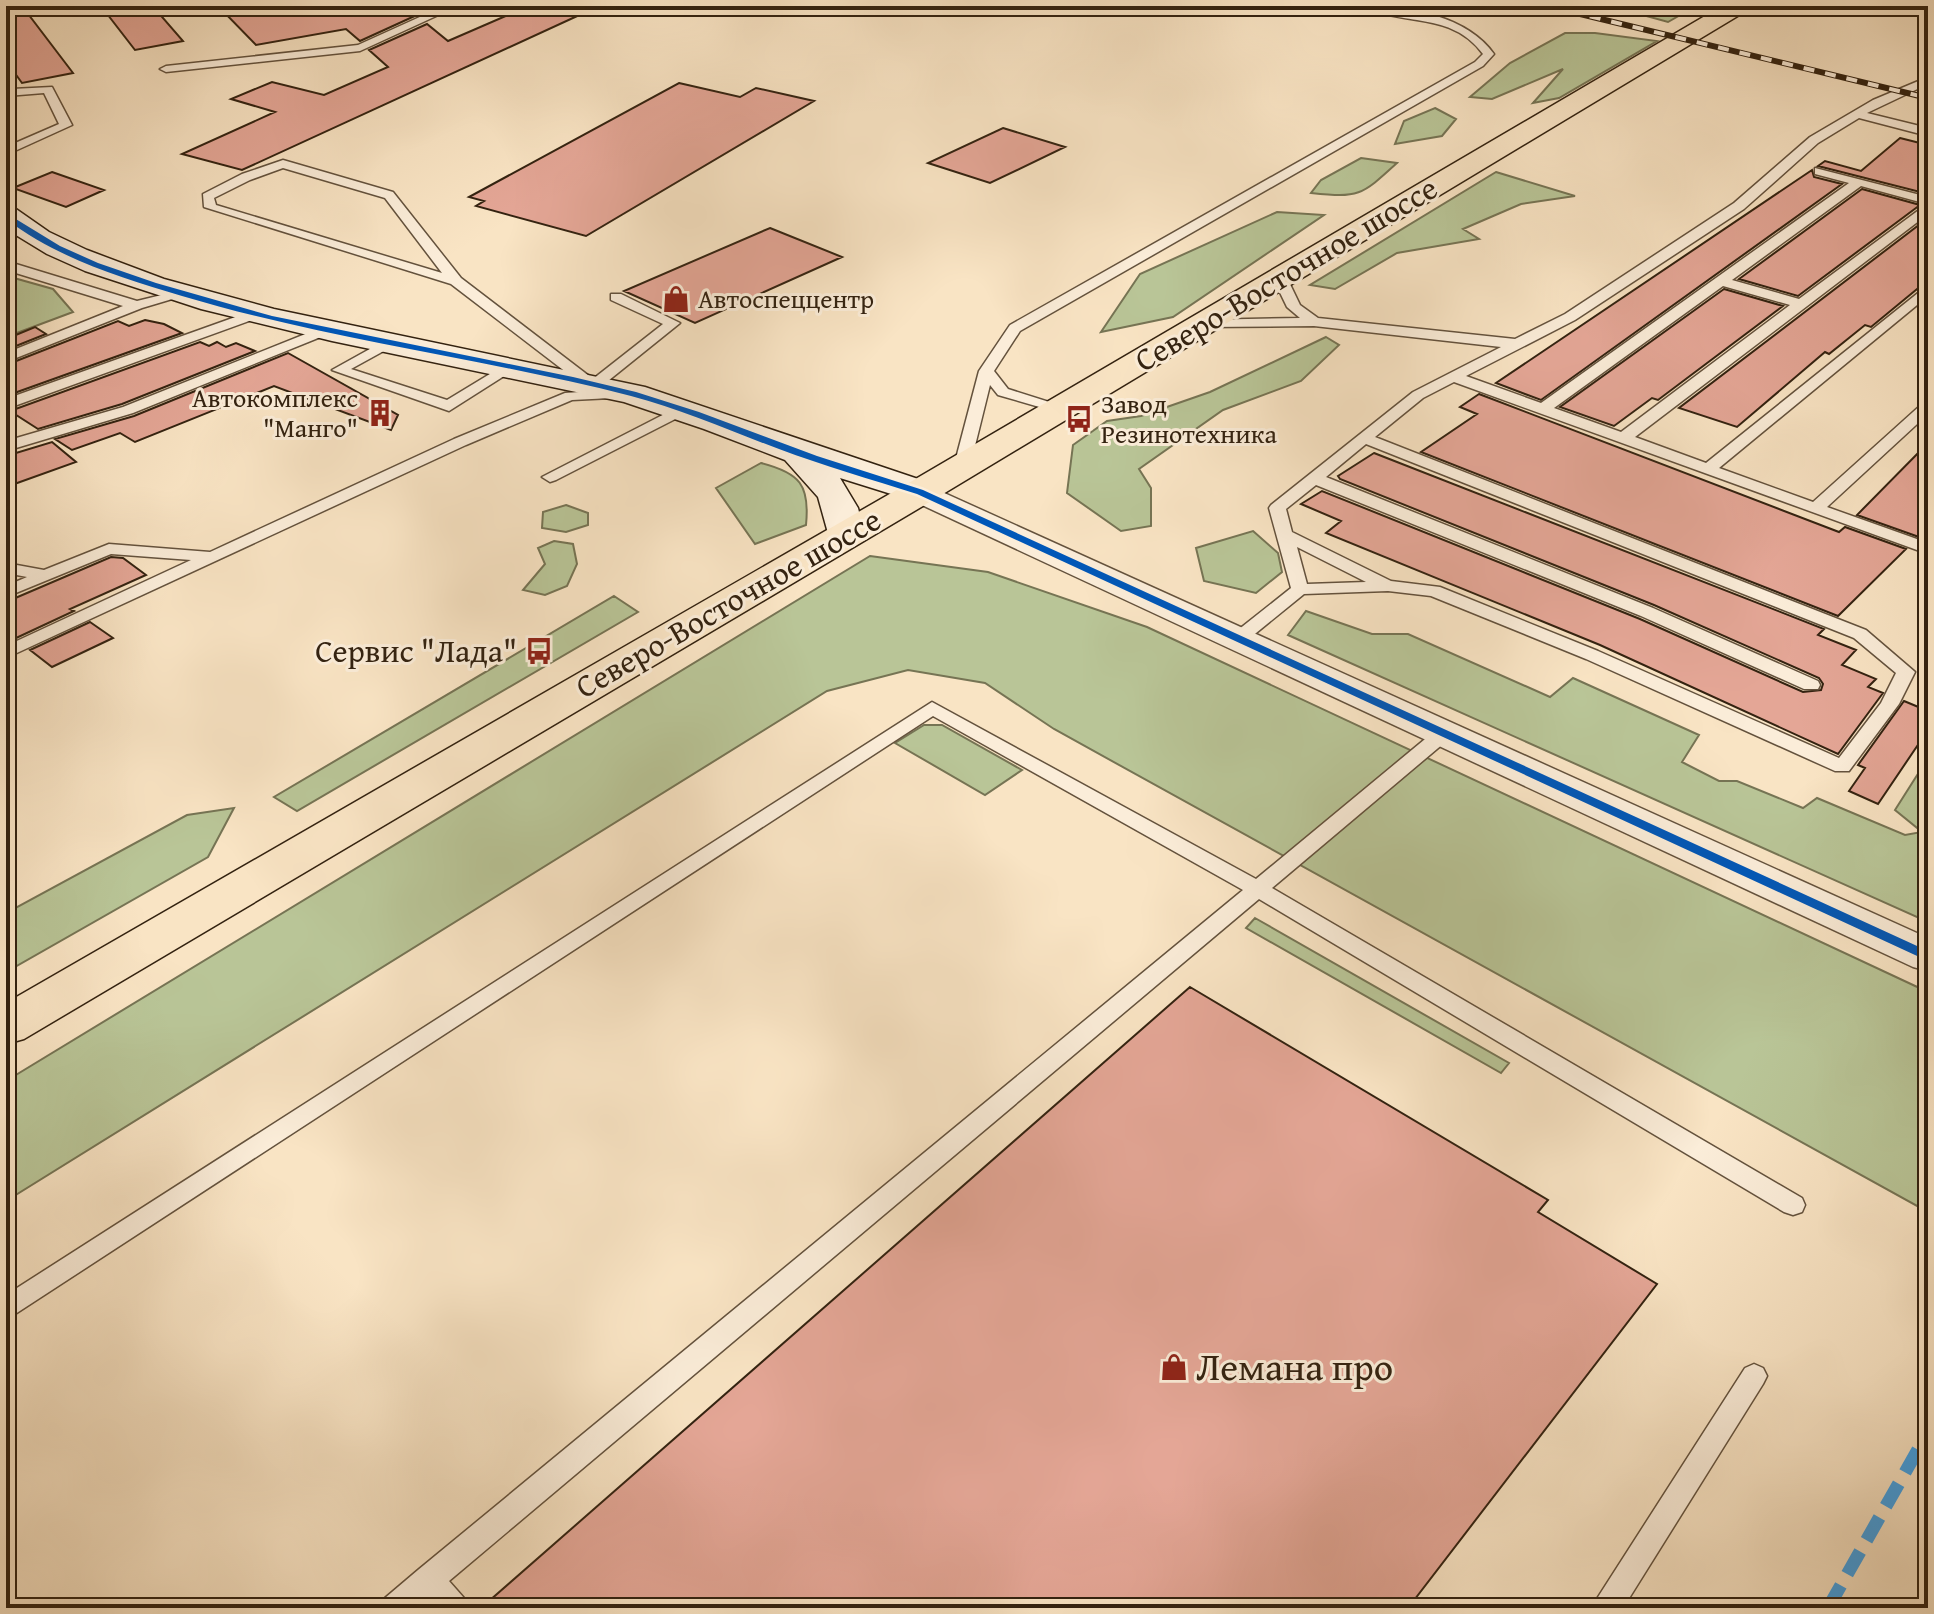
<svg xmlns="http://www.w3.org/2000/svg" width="1934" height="1614" font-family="'Gentium Book Plus',serif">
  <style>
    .green { fill: #b9c597; stroke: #767454; stroke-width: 2 }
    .building { fill: #e4a696; stroke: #332210; stroke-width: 2 }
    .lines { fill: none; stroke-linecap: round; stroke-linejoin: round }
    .lane-casing { stroke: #64523d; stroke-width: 3 }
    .street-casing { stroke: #64523d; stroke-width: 3 }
    .secondary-casing { stroke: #332210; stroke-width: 3 }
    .primary-casing { stroke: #332210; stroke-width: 3 }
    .lane { fill: #fbedd9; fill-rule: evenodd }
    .street { fill: #fbedd9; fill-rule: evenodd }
    .secondary { fill: #fbedd9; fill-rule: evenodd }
    .primary { fill: #f9e4c4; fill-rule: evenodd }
    .rail-casing { stroke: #332210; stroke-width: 6 }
    .rail { stroke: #fbedd9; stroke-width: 4; stroke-dasharray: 11; stroke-linecap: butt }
    .quiet { stroke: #3ea2ea; stroke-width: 13; stroke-dasharray: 26 13; stroke-linecap: butt }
    .cycleway-casing { stroke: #fbedd9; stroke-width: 5 }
    .cycleway { fill: #0057b8; fill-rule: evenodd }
    .labels { text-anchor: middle; stroke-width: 6; stroke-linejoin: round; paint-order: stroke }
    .far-poi-label { font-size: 26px; fill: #332210; stroke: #fbedd9; text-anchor: start }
    .street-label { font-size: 32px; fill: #332210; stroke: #fbedd9 }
    .poi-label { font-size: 32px; fill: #332210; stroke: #fbedd9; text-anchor: end }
    .near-poi-label { font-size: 38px; fill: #332210; stroke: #fbedd9; text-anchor: start }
  </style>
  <rect width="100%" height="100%" fill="#f9e4c4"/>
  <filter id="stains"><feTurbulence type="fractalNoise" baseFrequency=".0025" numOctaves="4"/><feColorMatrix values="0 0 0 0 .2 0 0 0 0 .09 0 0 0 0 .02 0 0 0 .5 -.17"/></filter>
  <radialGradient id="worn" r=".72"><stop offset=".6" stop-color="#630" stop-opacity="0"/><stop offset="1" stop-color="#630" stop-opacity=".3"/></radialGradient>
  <path class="green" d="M1610 6H1696L1668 22Z
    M1565 33H1595L1657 41 1559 98 1533 103 1563 69 1492 99 1470 97 1510 63Z
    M1435 108 1456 119 1442 136 1395 144 1404 121Z
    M1361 158 1397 163C1361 196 1359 198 1311 193L1321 180Z
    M1496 172 1575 196 1521 204 1463 229 1479 239 1397 253 1335 289 1310 285Z
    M1277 212 1324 215 1173 317 1101 332 1140 274Z
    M14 278 53 289 73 312 6 337V280Z
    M1326 337 1339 345 1301 381 1223 410 1139 469 1151 488V526L1121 531 1067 493 1073 445 1107 421 1141 416 1210 392Z
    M761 463C800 473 810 485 806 525L755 544 716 488Z
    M566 505 588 513V525L566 532 542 528 543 512Z
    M1253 531 1278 553 1282 572 1256 593 1204 581 1196 548Z
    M554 541 573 544 577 564 567 586 545 595 523 590 545 564 538 548Z
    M870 556 988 572 1147 627 1928 992V1212L1054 729 985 683 908 670 827 691 6 1201V1081Z
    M614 596 638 612 297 811 274 797Z
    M1306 611 1372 634H1408L1550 697 1573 678 1699 735 1682 762 1719 781H1737L1803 808 1817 798 1905 835 1922 832 1895 810 1928 758V922L1288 635Z
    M924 725H942L1022 770 985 795 895 743Z
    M234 808 208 857 6 972V913L187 815Z
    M1255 918 1509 1063 1501 1073 1246 928Z"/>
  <path class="building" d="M6 6H22L73 73 22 83 6 61Z
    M101 6H133L140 14 157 11 183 41 135 50Z
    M218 6H406L417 15 360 41 346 29 256 45Z
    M529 6H599L242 170 182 154 275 112 231 99 272 82 324 95 388 67 369 50 427 24 448 41Z
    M679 83 740 97 756 88 814 101 586 236 476 206 484 201 469 197Z
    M1003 128 1065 147 990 183 928 163Z
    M1900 138 1928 145V194L1818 166 1825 161 1861 171Z
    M1812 170 1814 177 1842 184 1541 400 1496 383Z
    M52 172 104 190 66 207 13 188Z
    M1862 189 1920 205 1798 296 1739 279Z
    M1928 218V280L1871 327 1865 325 1829 354 1825 352 1737 427 1679 408Z
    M770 228 842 257 695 323 624 291Z
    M1724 289 1783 306 1658 400 1652 398 1614 426 1560 407Z
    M145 320 164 324 182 333 6 396V365L118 321 129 326Z
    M35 327 46 334 6 350V339Z
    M200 342 209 346 217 342 226 347 236 343 255 351 122 404 38 429 10 411Z
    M288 353 398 415 391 430 274 386 135 442 120 433 72 450 55 439 134 416Z
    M1479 394 1839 532 1845 527 1906 549 1838 616 1421 452 1477 414 1460 407Z
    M52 442 76 462 6 487V456Z
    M1928 443V529L1919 537 1857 515Z
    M1374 453 1824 629 1818 635 1856 650 1842 665 1876 679 1868 687 1883 693 1838 754 1600 645 1326 533 1341 521 1301 504 1322 491 1640 619 1803 692 1821 690 1823 684 1819 678 1654 605 1340 479 1338 476Z
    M111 557 123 558 146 575 70 609 74 611 14 639 6 632V602Z
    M90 622 113 638 52 667 30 650Z
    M1904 701 1928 711V730L1878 804 1849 791 1865 768 1858 765Z
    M1190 987 1548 1200 1538 1212 1657 1284 1408 1608H481Z"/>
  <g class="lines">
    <g class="lane-casing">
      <path id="lane" d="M444 6H458L360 51 166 72 160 69 166 66 358 45Z
        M1365 6C1409 6 1467 16 1494 54L1483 66 1020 331 994 371 1008 389 1068 408 1060 413 998 395 990 385 970 466 962 471 956 469 954 466 979 371 1010 325 1475 62 1483 54C1451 10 1400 27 1365 6Z
        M1928 77V84L1867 113 1928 128V136L1859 118 1818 143 1744 209 1575 320 1466 376 1541 403 1849 183 1815 174V168L1928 197V214L1635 437 1706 463 1928 285V296L1719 468 1813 502 1923 403 1928 401V414L1827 507 1928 543V554L1454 382 1423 398 1375 437 1866 630 1915 672 1899 704 1849 771H1835L1586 659 1431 596 1388 591 1304 594 1245 642H1233L1230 638 1233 634 1291 588 1269 508 1271 505 1413 392 1501 347 1314 326 1204 327 1197 323 1199 320 1300 318 1287 307 1273 278 1280 274 1287 278 1300 305 1318 318 1515 339 1565 314 1734 203 1810 137 1873 100ZM1861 186 1927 204 1799 299 1732 280ZM1723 286 1790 305 1621 432 1554 408ZM1366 444 1854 638 1896 673 1881 703 1839 758 1598 651 1440 587 1391 581 1292 532 1286 509 1316 485 1641 616 1804 689H1818L1820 685 1818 681 1653 608 1326 477ZM1297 547 1366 582 1307 584Z
        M6 86 12 89 52 87 72 125 6 155V147L59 124 44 93 7 96Z
        M283 160 393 192 461 278 593 379 663 324 611 300V294H621L680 323 598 389H588L451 284 204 207 203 194 242 174ZM283 168 385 198 442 273 216 205 214 198 250 180Z
        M6 261 137 301 182 290 189 294 142 308 6 362V353L123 306 6 270Z
        M255 310 260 311V317L6 409V399Z
        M323 327 328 328V334L133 413 6 451V441L123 407Z
        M386 340 393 344 391 347 351 369 447 400 503 366H513L515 369 449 411 332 370Z
        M607 390 615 395 612 398 572 400 466 445 6 658V646L191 560 111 554 6 597V586L27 577 6 573V563L44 570 109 544 210 552 454 439 565 393Z
        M684 404 689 406V412L556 480 550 482 542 477Z
        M932 702 1256 879 1436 730H1450L1453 734 1450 738 1272 888 1802 1198 1805 1205 1802 1212 1793 1215 1784 1212 1259 899 449 1581 464 1598 469 1608H434L427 1600 417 1608H380L385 1598 418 1570 1243 890 933 716 6 1320V1295Z
        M1754 1364 1763 1368 1767 1376 1763 1384 1623 1608H1591L1745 1368Z"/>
    </g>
    <g class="street-casing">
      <path id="street" d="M920 482 1928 938V971L1913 967 909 499 904 492 909 485Z"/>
    </g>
    <g class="secondary-casing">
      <path id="secondary" d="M6 206 16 209 49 232 87 250 164 279 274 309 645 387 933 484 938 492 933 500 920 503 840 478 858 508 864 533 859 541 846 544 833 541 828 533 818 497 785 460 704 429 624 402 332 341 201 309 85 271 47 254 6 229Z"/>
    </g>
    <g class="primary-casing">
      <path id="primary" d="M1722 6H1749L1746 11 933 500 24 1039 6 1044V1003L907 484Z"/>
    </g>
    <use href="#lane" class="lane"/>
    <use href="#street" class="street"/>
    <use href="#secondary" class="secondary"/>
    <use href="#primary" class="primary"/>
    <g class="rail-casing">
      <path id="rail" d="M1547 6 1928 98"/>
    </g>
    <use href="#rail" class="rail"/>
    <path class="quiet" d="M1828 1608 1928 1432"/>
    <g class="cycleway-casing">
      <path id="cycleway" d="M6 213 60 246 98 263 156 283 272 316 573 377 636 392 699 412 817 456 923 490 1928 951V961L917 494C870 479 824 466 779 449 730 431 681 409 631 396 482 358 329 340 182 296 121 278 57 258 6 219Z"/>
    </g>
    <use href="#cycleway" class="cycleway"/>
  </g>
  <defs>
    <g id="shop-bare" transform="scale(2.16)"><path d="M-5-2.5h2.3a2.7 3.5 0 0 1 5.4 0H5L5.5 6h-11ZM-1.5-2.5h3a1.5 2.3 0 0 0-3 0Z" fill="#8f2418" stroke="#fbedd9" stroke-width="2.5" paint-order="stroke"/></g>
    <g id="building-bare" transform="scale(2.16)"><path d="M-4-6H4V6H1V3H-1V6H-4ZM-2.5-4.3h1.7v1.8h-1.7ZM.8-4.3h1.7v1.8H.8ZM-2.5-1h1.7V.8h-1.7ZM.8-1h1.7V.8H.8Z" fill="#8f2418" stroke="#fbedd9" stroke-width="2.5" paint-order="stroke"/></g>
    <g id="bus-bare" transform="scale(2.16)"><path d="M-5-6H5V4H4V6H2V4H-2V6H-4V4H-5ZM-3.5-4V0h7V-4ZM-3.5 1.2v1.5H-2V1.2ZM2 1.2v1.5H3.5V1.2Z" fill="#8f2418" stroke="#fbedd9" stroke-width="2.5" paint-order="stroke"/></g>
  </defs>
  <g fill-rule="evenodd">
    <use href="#shop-bare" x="676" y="299"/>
    <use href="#building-bare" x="380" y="413"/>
    <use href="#bus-bare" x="1079" y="419"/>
    <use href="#bus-bare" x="539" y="651"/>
    <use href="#shop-bare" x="1174" y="1367"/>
  </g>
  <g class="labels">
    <g class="far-poi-label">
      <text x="698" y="308">Автоспеццентр</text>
      <text x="358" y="407" text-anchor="end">Автокомплекс<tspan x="358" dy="30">"Манго"</tspan></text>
      <text x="1101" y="413">Завод<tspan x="1101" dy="30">Резинотехника</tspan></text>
    </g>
    <g class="street-label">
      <text transform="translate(1286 274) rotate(-31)" y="11">Северо-Восточное шоссе</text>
      <text transform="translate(728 603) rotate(-30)" y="11">Северо-Восточное шоссе</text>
    </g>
    <g class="poi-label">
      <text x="517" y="662">Сервис "Лада"</text>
    </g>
    <g class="near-poi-label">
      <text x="1196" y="1380">Лемана про</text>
    </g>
  </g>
  <rect width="1934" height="1614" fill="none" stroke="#f9e4c4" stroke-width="32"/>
  <rect x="8" y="8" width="1918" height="1598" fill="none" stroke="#332210" stroke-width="4"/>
  <rect x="16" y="16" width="1902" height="1582" fill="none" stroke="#332210" stroke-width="2"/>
  <rect width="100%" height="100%" filter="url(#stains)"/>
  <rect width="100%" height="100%" fill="url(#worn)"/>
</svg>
